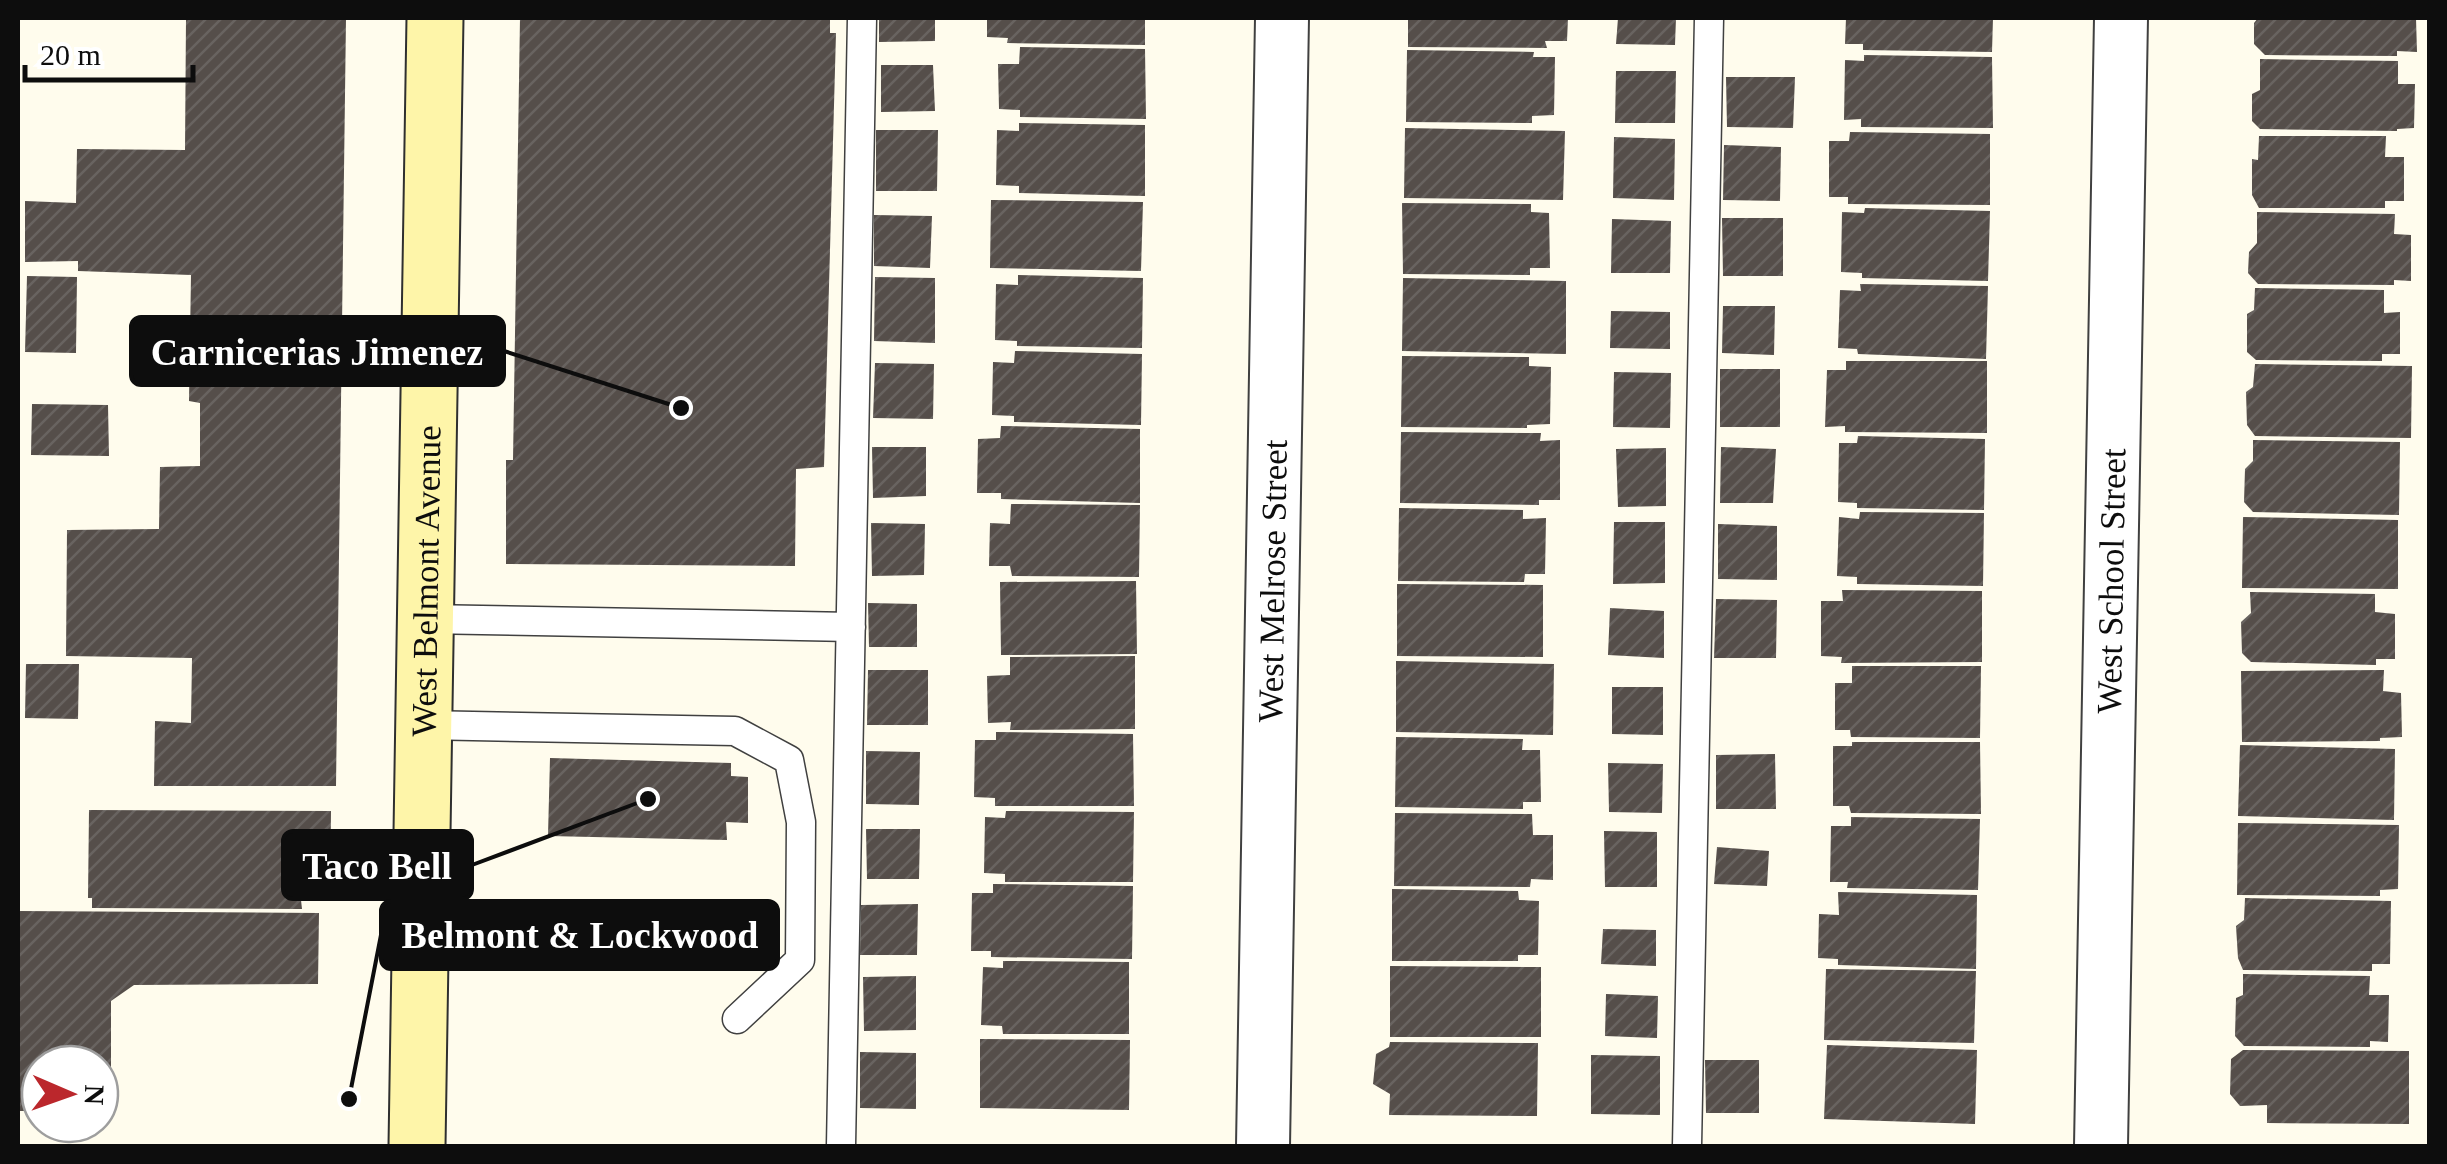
<svg xmlns="http://www.w3.org/2000/svg" width="2447" height="1164" font-family="Georgia,serif">
  <style>
    .building { fill: url(#building-hatch) }
    .lines { fill: none; stroke-linecap: round; stroke-linejoin: round }
    .service-casing { stroke: #404040; stroke-width: 31 }
    .minor-casing { stroke: #404040; stroke-width: 56 }
    .secondary-casing { stroke: #2f2f2f; stroke-width: 59 }
    .service { stroke: #fff; stroke-width: 28 }
    .minor { stroke: #fff; stroke-width: 52 }
    .secondary { stroke: #fef5a9; stroke-width: 55 }
    .labels { text-anchor: middle; stroke-width: 10; stroke-linejoin: round; paint-order: stroke }
    .street-label { font-size: 35px; fill: #0d0d0d; stroke: #fff }
    .leader { fill: none; stroke: #0d0d0d; stroke-width: 4 }
    .callout-dot { fill: #0d0d0d; stroke: #fff; stroke-width: 4 }
    .callout { fill: #0d0d0d; stroke: #0d0d0d; stroke-width: 4 }
    .callout-label { font-size: 38px; text-anchor: middle; font-weight: bold; fill: #fff }
  </style>
  <defs>
    <pattern id="building-hatch" width="6" height="6" patternUnits="userSpaceOnUse" patternTransform="scale(2.5)"><rect width="6" height="6" fill="#554e4a"/><path d="M-1 1l2-2M0 6l6-6M5 7l2-2" fill="none" stroke="#686360"/></pattern>
  </defs>
  <rect width="100%" height="100%" fill="#fffced"/>
  <path class="building" d="M186 18H346L336 786H154L155 721 191 723 192 658 66 656 67 530 159 529 160 467 200 466V403L189 401 191 275 78 271V261L25 262V201L76 203 77 149 185 150Z
    M520 18H830V33H836L824 467 796 469 795 566 506 564V460H513Z
    M879 18H935V41L879 42Z
    M987 18H1145V45L1007 43 1008 38 987 37Z
    M1408 18H1568L1567 41H1545L1547 48 1408 47Z
    M1618 18H1676L1675 45 1616 44Z
    M1846 18H1993L1992 52 1863 50V44H1845Z
    M2258 18H2416L2417 52 2397 51V56L2265 55 2254 44V23Z
    M1020 47 1145 49 1146 119 1020 117V110L999 109 998 64H1019Z
    M1407 50 1534 52 1533 57H1555L1554 115 1532 116V123L1406 122Z
    M1864 55 1992 57 1993 128 1861 127V119L1844 120 1845 60 1864 61Z
    M2260 59 2398 61V84H2415L2414 128 2397 129V131L2260 129 2252 121V94L2260 90Z
    M881 65H933L935 111 881 112Z
    M1616 71H1676L1675 123H1615Z
    M1726 77H1795L1793 128 1727 127Z
    M1019 123 1145 125V196L1019 193V186L996 185 997 130 1019 131Z
    M1405 128 1565 131 1563 200 1404 198Z
    M876 130H938L937 191H876Z
    M1850 132 1990 134V205L1848 204V197H1829V141H1849Z
    M2259 136H2386L2385 157H2404V201H2385V208H2259L2252 195V159L2258 160Z
    M1614 137 1675 139 1674 200 1613 198Z
    M1724 145 1781 147 1780 201 1723 200Z
    M991 200 1143 202 1141 271 990 268Z
    M1402 203 1531 204V212L1549 213 1550 268H1530V275L1403 274Z
    M1865 208 1990 211 1988 281 1862 278V273L1841 272 1842 212 1864 213Z
    M2257 212 2395 214 2394 234 2411 235V281L2394 280V285L2258 284 2248 273 2249 252 2257 243Z
    M874 215 932 216 930 268 874 266Z
    M1722 218H1783V276H1723Z
    M1612 219 1671 221 1670 273H1611Z
    M1018 275 1143 278 1142 348 1017 346V341L995 340 996 284 1018 285Z
    M27 276 77 277 76 353 25 352Z
    M875 277 935 278V343L874 341Z
    M1403 278 1566 281V354L1402 351Z
    M1860 284 1988 286 1986 359 1858 354 1857 349 1838 348 1840 290 1861 291Z
    M2255 288 2384 290V313L2400 312V354H2382V361L2256 360 2247 352V314L2254 310Z
    M1723 306H1775L1774 355 1722 353Z
    M1611 311 1670 312V349L1610 348Z
    M1015 351 1142 354 1141 425 1014 422V416L992 415 993 362 1014 363Z
    M1402 356 1529 357V366L1551 367 1550 424 1527 425V428L1401 427Z
    M1846 361H1987V433L1845 432V426L1825 427 1827 370H1846Z
    M875 363 934 364 933 419 873 418Z
    M2255 364 2412 366 2411 438 2255 436 2247 425 2246 392 2253 387Z
    M1720 369H1780V427H1720Z
    M1614 372 1671 373 1670 428 1613 427Z
    M32 404 108 405 109 456 31 455Z
    M1001 426 1140 429V503L1001 499V493H977L978 439 1000 438Z
    M1401 432 1541 433 1540 441 1560 440V500H1539V505L1400 503Z
    M1858 436 1985 439 1984 510 1857 508V503L1838 502 1839 443H1857Z
    M2253 440 2400 442 2399 515 2253 512 2244 502 2245 469 2253 461Z
    M872 447H926V496L873 498Z
    M1721 447 1776 449 1773 503H1720Z
    M1666 448V506L1618 507 1616 449Z
    M1011 504 1140 505 1139 577 1012 576 1010 566H989L990 523 1010 524Z
    M1399 508 1523 510V519L1546 518 1545 574H1525L1524 582 1398 581Z
    M1860 512 1984 513 1983 586 1857 584V577L1837 576 1839 517 1859 519Z
    M2243 517 2398 520V589L2242 588Z
    M1614 522H1665V583L1613 584Z
    M871 523 925 524 924 575 872 576Z
    M1718 524 1777 526V580L1718 579Z
    M1136 581 1137 654 1001 655 1000 582Z
    M1397 584 1543 585V657L1397 656Z
    M1842 590 1982 591V662L1841 663 1842 657 1821 656V601H1843Z
    M2250 592 2375 594V612L2395 614V659H2376V665L2251 662 2242 653 2241 622 2251 613Z
    M1716 599 1777 600 1776 658H1714Z
    M868 603 917 604V647H869Z
    M1610 608 1664 611V658L1608 655Z
    M1135 656V729L1010 730 1011 722 988 723 987 676 1010 675V657Z
    M1396 661 1554 664 1553 735 1396 732Z
    M26 664H79L78 719 25 718Z
    M1852 666H1981L1980 738 1851 737 1850 730H1835V683H1852Z
    M868 670H928V725H867Z
    M2384 670 2383 691 2401 693 2402 737 2380 738V741L2242 742 2241 671Z
    M1612 687H1663V735L1612 734Z
    M996 732 1133 734 1134 806H995V798L974 797 975 740H996Z
    M1396 737 1523 739 1522 750H1540L1541 802H1523V809L1395 807Z
    M1852 742H1980L1981 814 1851 813 1849 806H1833V746H1852Z
    M2240 745 2395 749 2394 820 2238 816Z
    M866 751 920 752 919 805 866 804Z
    M1775 754 1776 809H1716V755Z
    M550 758 731 763V776L748 777V823L726 822 727 840 548 836Z
    M1608 763 1663 764 1662 813 1609 812Z
    M89 810 331 811 330 900H301L302 909 92 908V898H88Z
    M1006 811 1134 812 1133 882H1005V874L984 873 985 817 1005 818Z
    M1395 813 1532 814 1533 835H1553V880L1531 879 1530 887 1394 886Z
    M1851 817 1980 819 1978 890 1847 888 1848 882H1830L1831 826H1851Z
    M2238 823 2399 825 2398 889 2380 890V896L2237 895Z
    M866 829H920L919 879H867Z
    M1604 831 1657 832V887H1605Z
    M1717 847 1769 851 1767 886 1714 884Z
    M993 884 1133 886 1132 959 991 957V951H971L972 893H993Z
    M1392 889 1518 891 1519 900 1539 901 1538 955H1518V961H1392Z
    M1838 892 1977 895 1976 969 1838 965V959L1818 958 1819 914 1839 915Z
    M2245 898 2391 901 2390 964H2372V971L2243 970 2238 958 2236 926 2244 920Z
    M918 904 917 955H860L861 905Z
    M18 911 319 913 318 984 134 985 111 1001V1112H100V1064H40V1111H18Z
    M1603 929 1656 930V966L1601 964Z
    M1003 961 1129 962V1034H1003L1002 1026 981 1025 983 967 1003 968Z
    M1390 966 1541 967V1037H1390Z
    M1826 969 1976 971 1974 1043 1824 1040Z
    M2243 974 2370 976 2369 995H2389L2388 1042 2370 1041V1047L2244 1046 2235 1036 2236 998 2243 995Z
    M916 976V1030L864 1031 863 977Z
    M1606 994 1658 996 1657 1038 1605 1036Z
    M980 1039 1130 1040 1129 1110 980 1108Z
    M1390 1042 1538 1043 1537 1116 1389 1115 1390 1094 1373 1084 1376 1054 1389 1047Z
    M1827 1045 1977 1050 1975 1124 1824 1119Z
    M2243 1050 2409 1051V1124L2267 1123V1105L2240 1106 2230 1094 2231 1059Z
    M860 1052 916 1053V1109L860 1108Z
    M1591 1055 1660 1056V1115L1591 1114Z
    M1705 1060H1759V1113H1706Z"/>
  <g class="lines">
    <g class="service-casing">
      <path id="service" d="M425 619 851 627
        M423 725 735 731 789 760 801 822 800 960 737 1019
        M841 1146 862 18
        M1687 1146 1709 18"/>
    </g>
    <g class="minor-casing">
      <g id="minor">
        <path id="s1" d="M1263 1146 1282 18"/>
        <path id="s2" d="M2101 1146 2121 18"/>
      </g>
    </g>
    <g class="secondary-casing">
      <g id="secondary">
        <path id="s3" d="M417 1146 435 18"/>
      </g>
    </g>
    <use href="#service" class="service"/>
    <use href="#minor" class="minor"/>
    <use href="#secondary" class="secondary"/>
  </g>
  <g class="labels">
    <g class="street-label">
      <text dy="12" stroke="none"><textPath href="#s3" startOffset="565">West Belmont Avenue</textPath></text>
      <text dy="12" stroke="none"><textPath href="#s1" startOffset="565">West Melrose Street</textPath></text>
      <text dy="12" stroke="none"><textPath href="#s2" startOffset="565">West School Street</textPath></text>
    </g>
  </g>
  <path class="leader" d="M681 408L504 351M648 799L472 865M349 1099L381 935"/>
  <g class="callout-dot">
    <circle cx="681" cy="408" r="10"/>
    <circle cx="648" cy="799" r="10"/>
    <circle cx="349" cy="1099" r="10"/>
  </g>
  <g class="callout">
    <rect x="131" y="317" width="373" height="68" rx="10"/>
    <rect x="283" y="831" width="189" height="68" rx="10"/>
    <rect x="381" y="901" width="397" height="68" rx="10"/>
  </g>
  <g class="callout-label">
    <text x="317" y="365">Carnicerias Jimenez</text>
    <text x="377" y="879">Taco Bell</text>
    <text x="580" y="948">Belmont &amp; Lockwood</text>
  </g>
  <rect width="2447" height="1164" fill="none" stroke="#0d0d0d" stroke-width="40"/>
  <g transform="translate(70 1094) rotate(92)"><circle r="48" fill="#ffffff" stroke="#9e9e9e" stroke-width="2.5"/>
  <path d="M0-8L18 38L0 25L-18 38Z" fill="#bb272c"/>
  <text y="-15" font-size="28" font-weight="bold" text-anchor="middle" fill="#0d0d0d">N</text>
  </g>
  <path d="M25 65v15h168v-15" fill="none" stroke="#0d0d0d" stroke-width="5"/>
  <text x="40" y="65" font-size="30" fill="#0d0d0d" stroke="#ffffff" stroke-width="8" paint-order="stroke">20 m</text>
</svg>
